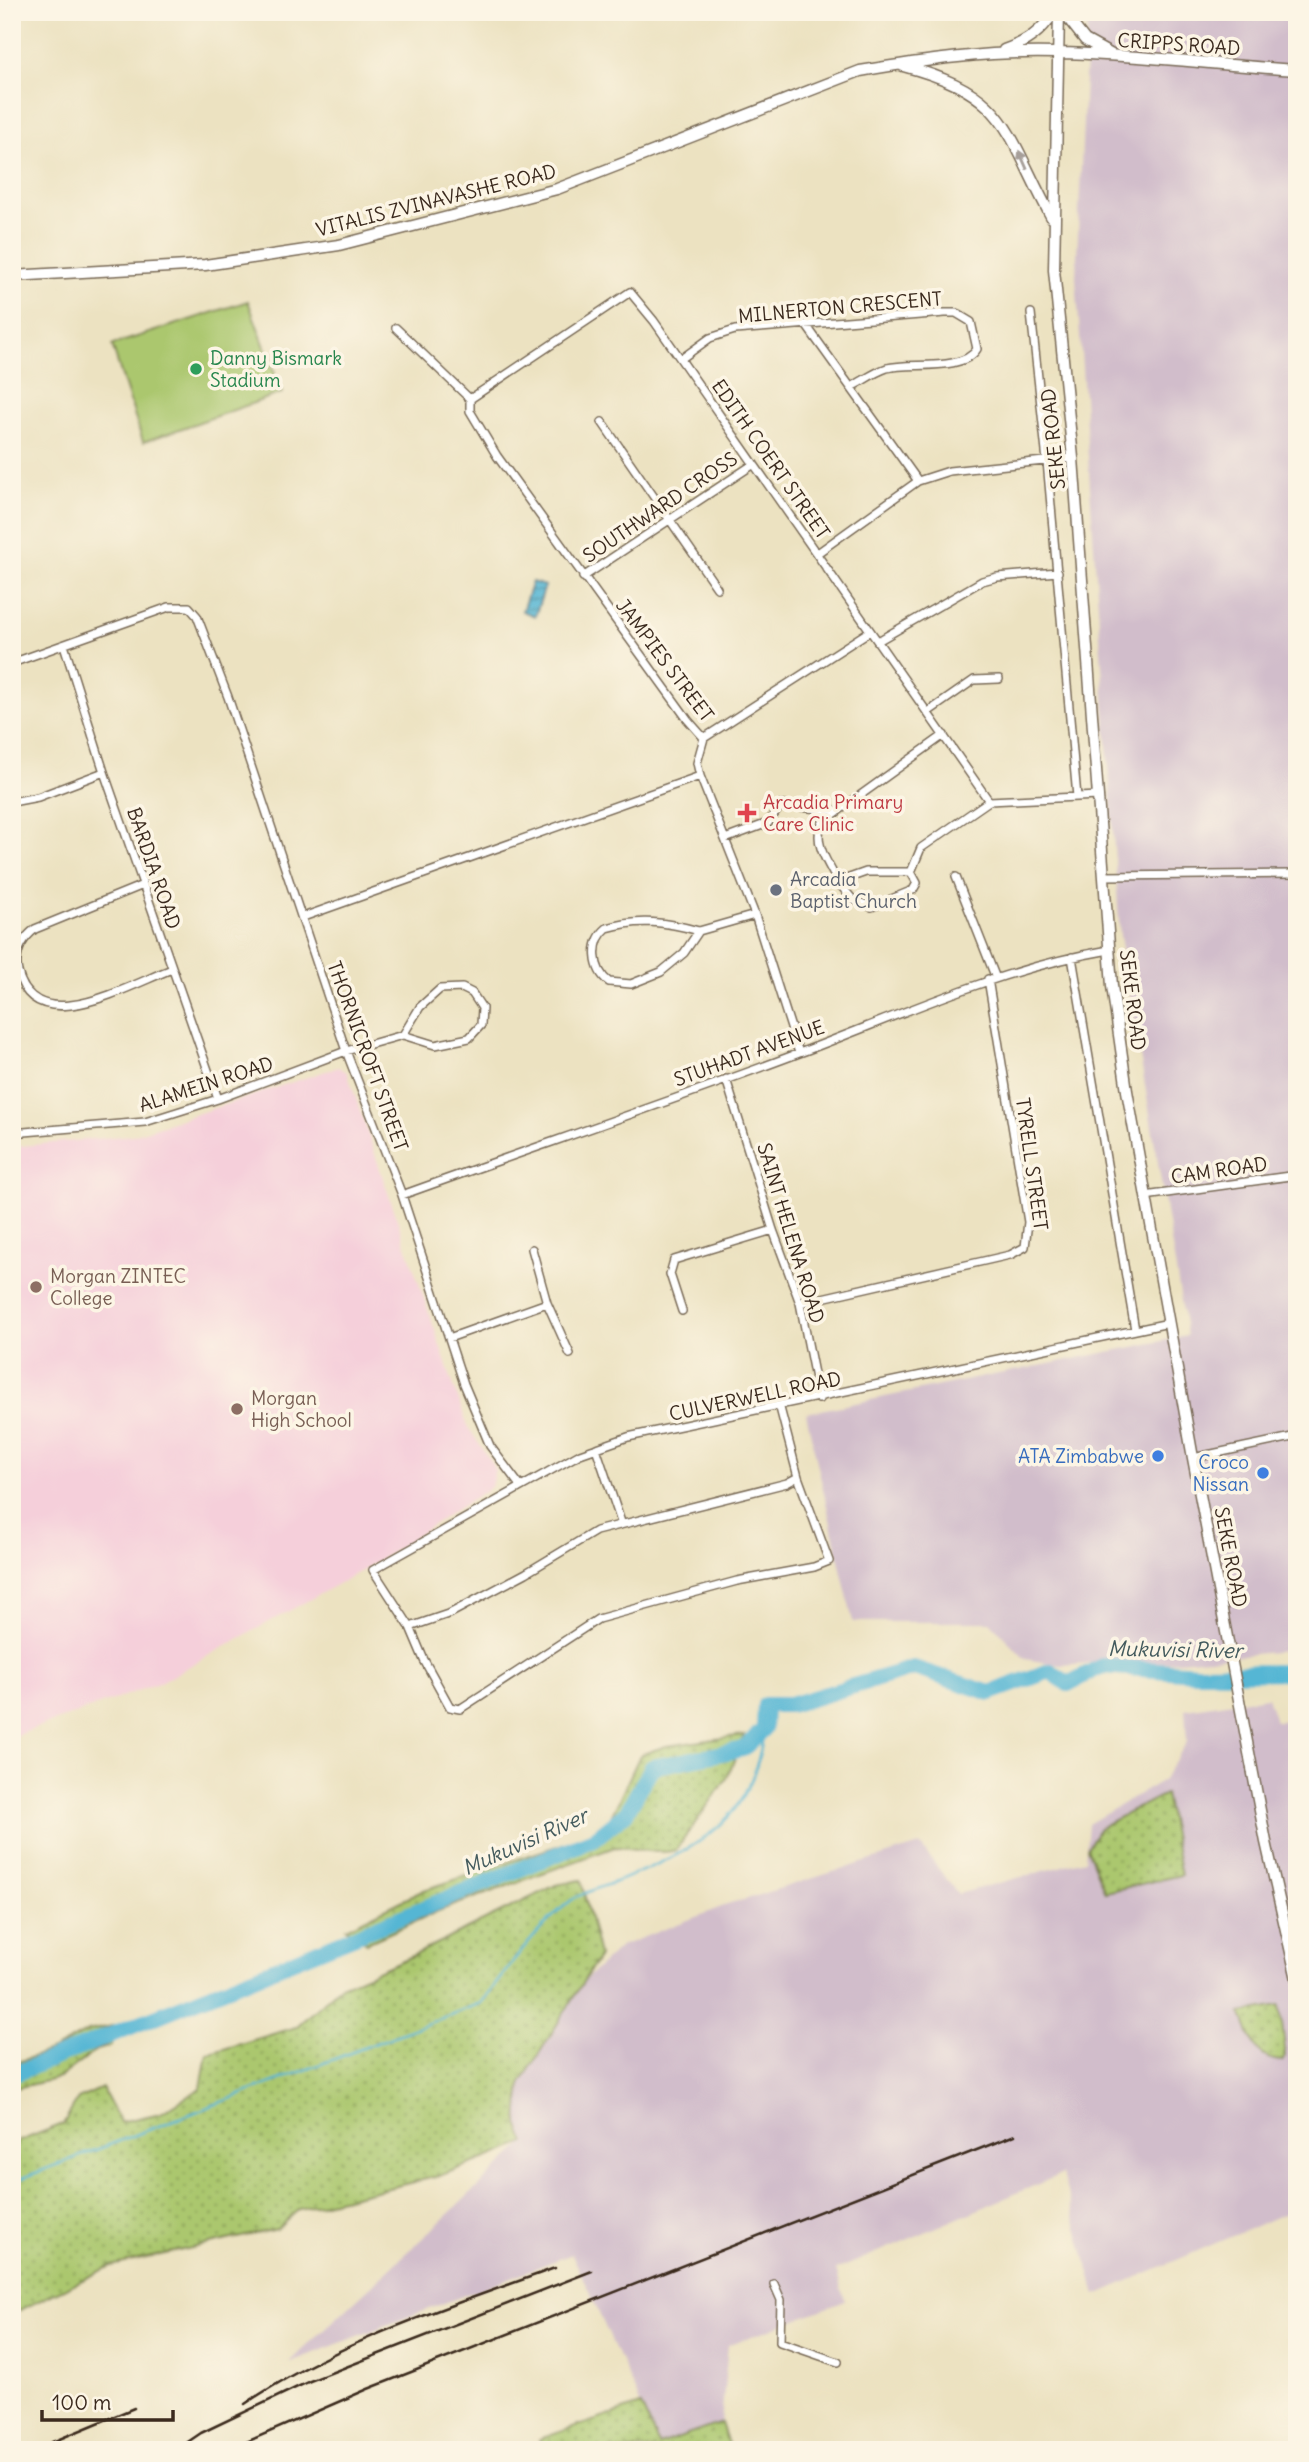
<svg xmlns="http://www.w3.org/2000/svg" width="1309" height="2462" font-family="Delius,sans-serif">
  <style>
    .built { fill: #f5cfda }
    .industrial { fill: #d1bdcb }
    .grass { fill: url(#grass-dots); stroke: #737846; stroke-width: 2 }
    .park { fill: #abc76e; stroke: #737846; stroke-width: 2 }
    .water { fill: url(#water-rules); stroke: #487079; stroke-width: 2 }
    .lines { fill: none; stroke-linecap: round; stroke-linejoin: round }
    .stream { stroke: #55b6d4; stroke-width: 2.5 }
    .river { stroke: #55b6d4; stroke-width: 16 }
    .street-casing { stroke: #796a57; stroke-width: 10 }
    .primary-casing { stroke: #796a57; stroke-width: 13 }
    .street { stroke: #fff; stroke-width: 7 }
    .primary { stroke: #fff; stroke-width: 10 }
    .rail { stroke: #3b2a1e; stroke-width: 2.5 }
    .oneway { fill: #a79f9a }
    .leisure-dot { fill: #2e9e5b; stroke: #fcf5e5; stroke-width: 2.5 }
    .health-dot { fill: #e0444e; stroke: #fcf5e5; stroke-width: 2.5 }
    .worship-dot { fill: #6b7280; stroke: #fcf5e5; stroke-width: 2.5 }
    .education-dot { fill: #8d6e63; stroke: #fcf5e5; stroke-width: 2.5 }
    .shop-dot { fill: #3f7fe0; stroke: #fcf5e5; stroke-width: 2.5 }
    .labels { text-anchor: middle; stroke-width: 7; stroke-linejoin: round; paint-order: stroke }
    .street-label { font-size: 19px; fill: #3b2a1e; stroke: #fcf5e5 }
    .leisure-label { font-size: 19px; fill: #27864d; stroke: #fcf5e5; text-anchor: start }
    .health-label { font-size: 19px; fill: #be3a42; stroke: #fcf5e5; text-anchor: start }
    .worship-label { font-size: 19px; fill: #5b616d; stroke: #fcf5e5; text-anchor: start }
    .education-label { font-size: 19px; fill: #785e54; stroke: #fcf5e5; text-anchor: start }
    .shop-label { font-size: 19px; fill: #366cbe; stroke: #fcf5e5; text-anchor: end }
    .water-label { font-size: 21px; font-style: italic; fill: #445b5e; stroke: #fcf5e5 }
  </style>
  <defs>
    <pattern id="grass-dots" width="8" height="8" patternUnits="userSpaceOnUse" patternTransform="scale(1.75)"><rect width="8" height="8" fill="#abc76e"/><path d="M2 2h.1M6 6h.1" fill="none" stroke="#8ca25a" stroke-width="1.8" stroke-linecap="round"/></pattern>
    <pattern id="water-rules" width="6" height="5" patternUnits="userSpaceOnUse" patternTransform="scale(1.75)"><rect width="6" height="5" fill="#55b6d4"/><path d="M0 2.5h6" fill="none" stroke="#4894ab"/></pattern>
  </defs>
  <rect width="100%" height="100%" fill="#fcf5e5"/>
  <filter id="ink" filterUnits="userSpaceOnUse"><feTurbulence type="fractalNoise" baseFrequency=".0143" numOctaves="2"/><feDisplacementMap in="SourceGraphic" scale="14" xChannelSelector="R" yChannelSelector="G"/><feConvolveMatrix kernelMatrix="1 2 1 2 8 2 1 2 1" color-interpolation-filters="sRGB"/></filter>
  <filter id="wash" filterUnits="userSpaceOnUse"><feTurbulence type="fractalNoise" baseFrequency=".00686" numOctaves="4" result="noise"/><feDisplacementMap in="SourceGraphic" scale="28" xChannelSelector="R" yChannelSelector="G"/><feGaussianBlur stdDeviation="1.57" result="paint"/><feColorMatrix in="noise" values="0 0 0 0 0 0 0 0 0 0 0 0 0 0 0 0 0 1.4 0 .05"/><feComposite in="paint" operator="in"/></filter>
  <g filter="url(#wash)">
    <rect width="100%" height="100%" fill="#ece2c1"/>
    <path class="built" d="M338 1067 347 1072 467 1425 495 1469 491 1487 363 1570 159 1683 12 1737V1147L133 1135Z"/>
    <path class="industrial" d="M1088 12H1297V1650L1146 1664 1100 1662 1060 1665 1025 1659 990 1622H853L806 1413 1187 1336 1120 936 1076 277Z
      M1267 1697 1275 1721 1297 1720V2208L1096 2295 1062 2174 836 2270 845 2301 728 2345 721 2423 659 2445 572 2254 288 2363 525 2143 518 2124 521 2083 585 1980 621 1946 724 1906 920 1845 958 1894 1085 1860 1088 1824 1163 1780 1187 1742 1185 1709Z"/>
    <path class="grass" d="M744 1735 727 1778 676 1850C657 1856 637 1847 615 1847L438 1911 367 1943 346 1928 424 1890 605 1830 640 1755 666 1746Z
      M1165 1794 1181 1875 1105 1892 1087 1848 1100 1827Z
      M581 1880 599 1956 521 2083 518 2124 526 2143 439 2176 299 2209 277 2229 111 2266 12 2314V2144L63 2124 78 2099 102 2088 120 2122 161 2113 201 2088 207 2054 296 2027 341 1986 408 1958 556 1885Z
      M1280 2006 1286 2056 1283 2061C1253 2061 1252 2037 1241 2013Z
      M112 2026 111 2046 96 2050 59 2078 12 2089V2064L53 2050 88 2031Z
      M641 2405 659 2445 721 2423 730 2450H543L539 2439Z"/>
    <path class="park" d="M248 301 282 393 143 442 112 345Z"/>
    <path class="water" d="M532 582 545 586 535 616 522 611Z"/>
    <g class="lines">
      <path class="stream" d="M12 2182 481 2003C508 1969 535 1930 569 1902 583 1891 607 1886 623 1879 702 1846 753 1821 764 1729"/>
      <path class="river" d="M12 2075 594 1839 626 1813 652 1767 743 1749 764 1729 765 1705H790L914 1668 990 1693 1050 1671 1068 1684 1102 1666 1196 1673 1297 1672"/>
    </g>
  </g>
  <g filter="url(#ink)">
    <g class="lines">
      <g class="street-casing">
        <path id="street" d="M1031 313 1047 461 1077 797
          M806 325 918 481
          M396 328 470 399
          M681 359 710 338 735 330 945 313H956L971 322 977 349C963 372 911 362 887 368 875 372 864 380 853 386
          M602 422 717 588
          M819 552 918 481 949 471 1073 458
          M583 577 754 464
          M878 641 982 581 997 577 1058 572
          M64 645 104 772 218 1099
          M12 663 169 607H189L197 616 228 697 346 1051 402 1195 464 1384 490 1446 521 1487
          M928 712 974 680 999 679
          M944 735 823 822C811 841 829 865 838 882L866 872H911L921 848 989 801 1099 796
          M704 738 870 631
          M12 802 38 797 104 772
          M725 839 768 823 781 805 838 811
          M1104 876 1297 874
          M956 877 995 976
          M838 882 853 900 872 907 913 890 917 883 911 872
          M143 885 35 929C21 940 14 954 18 972 35 1041 129 985 172 969
          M303 917 700 776
          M699 931C667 922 639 918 607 928 590 942 593 970 609 982L631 984 661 972 684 953 699 931 755 915
          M1072 957 1135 1330
          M799 1053 755 915 700 776 697 763 704 738 688 720 497 456 470 411V399L630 292 654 321 989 801
          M726 1079 773 1230 800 1303 819 1399
          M12 1133 145 1122 218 1099 346 1051 403 1035 435 1045 469 1038 481 1025 482 1008 472 993 462 988 440 989 420 1007 403 1035
          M402 1195C535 1147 670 1102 802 1052 905 1013 999 969 1109 950
          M1145 1196 1297 1175
          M532 1249 547 1303 570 1354
          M800 1303 1010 1255 1025 1247 1028 1222 988 979
          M682 1311 670 1274 674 1260 773 1230
          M449 1338 547 1303
          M596 1448 621 1522
          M1193 1458 1297 1436
          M798 1477 787 1483 596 1531 526 1573 451 1613 410 1627 373 1570 580 1454 628 1437 1169 1323
          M410 1627 424 1660 450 1707 460 1709 598 1619 737 1581 814 1567 829 1561 798 1477 780 1408
          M774 2284 781 2300 780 2342 838 2362"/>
      </g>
      <g class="primary-casing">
        <path id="primary" d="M1059 12 1054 270 1073 458 1112 986 1127 1091 1193 1458 1266 1842 1297 1979
          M1063 12 1085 40 1112 55
          M1004 50C1027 42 1041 32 1054 12
          M903 66C1010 94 1005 132 1052 218
          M12 276 205 265 339 245 557 189 860 71C925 60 990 51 1056 53 1136 54 1217 65 1297 70"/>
      </g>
      <use href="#street" class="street"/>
      <use href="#primary" class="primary"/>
      <path class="rail" d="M245 2404C337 2341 451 2306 555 2268
        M33 2450 134 2408
        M176 2450 201 2433 310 2381 592 2271
        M228 2450 368 2389 1015 2135"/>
    </g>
    <defs><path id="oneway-solid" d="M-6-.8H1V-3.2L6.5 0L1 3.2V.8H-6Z" transform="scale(1.75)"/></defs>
    <use class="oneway" href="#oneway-solid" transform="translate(1023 160) rotate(-114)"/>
  </g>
  <circle class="leisure-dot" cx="196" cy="369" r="7"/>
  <path class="health-dot" d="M743.5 802.5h7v7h7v7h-7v7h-7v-7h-7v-7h7z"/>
  <circle class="worship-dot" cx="776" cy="890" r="7"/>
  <g class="education-dot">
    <circle cx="36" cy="1287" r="7"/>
    <circle cx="237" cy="1409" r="7"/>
  </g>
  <g class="shop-dot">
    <circle cx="1158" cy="1456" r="7"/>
    <circle cx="1263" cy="1473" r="7"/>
  </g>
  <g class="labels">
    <g class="street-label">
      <text transform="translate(1179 44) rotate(4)" y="7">CRIPPS ROAD</text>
      <text transform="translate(436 200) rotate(-14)" y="7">VITALIS ZVINAVASHE ROAD</text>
      <text transform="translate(840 307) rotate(-5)" y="7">MILNERTON CRESCENT</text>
      <text transform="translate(1053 439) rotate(-96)" y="7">SEKE ROAD</text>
      <text transform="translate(771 459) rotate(55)" y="7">EDITH COERT STREET</text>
      <text transform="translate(660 507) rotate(-34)" y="7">SOUTHWARD CROSS</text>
      <text transform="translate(665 660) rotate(53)" y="7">JAMPIES STREET</text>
      <text transform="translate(154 868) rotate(71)" y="7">BARDIA ROAD</text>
      <text transform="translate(1133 1000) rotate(83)" y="7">SEKE ROAD</text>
      <text transform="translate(749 1053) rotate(-20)" y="7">STUHADT AVENUE</text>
      <text transform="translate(368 1056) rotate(70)" y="7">THORNICROFT STREET</text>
      <text transform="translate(206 1084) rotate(-18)" y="7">ALAMEIN ROAD</text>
      <text transform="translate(1032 1164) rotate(82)" y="7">TYRELL STREET</text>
      <text transform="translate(1219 1170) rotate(-8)" y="7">CAM ROAD</text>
      <text transform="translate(791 1233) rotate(73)" y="7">SAINT HELENA ROAD</text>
      <text transform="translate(755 1396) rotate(-12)" y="7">CULVERWELL ROAD</text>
      <text transform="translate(1231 1557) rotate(79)" y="7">SEKE ROAD</text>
    </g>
    <g class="leisure-label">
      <text x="210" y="365">Danny Bismark<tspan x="210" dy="22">Stadium</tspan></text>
    </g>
    <g class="health-label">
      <text x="763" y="809">Arcadia Primary<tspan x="763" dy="22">Care Clinic</tspan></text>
    </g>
    <g class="worship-label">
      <text x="790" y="886">Arcadia<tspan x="790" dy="22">Baptist Church</tspan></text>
    </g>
    <g class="education-label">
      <text x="50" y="1283">Morgan ZINTEC<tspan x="50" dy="22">College</tspan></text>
      <text x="251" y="1405">Morgan<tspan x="251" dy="22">High School</tspan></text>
    </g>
    <g class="shop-label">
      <text x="1144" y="1463">ATA Zimbabwe</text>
      <text x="1249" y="1469">Croco<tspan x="1249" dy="22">Nissan</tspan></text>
    </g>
    <g class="water-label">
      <text transform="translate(1175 1650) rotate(1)" y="7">Mukuvisi River</text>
      <text transform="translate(525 1842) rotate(-24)" y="7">Mukuvisi River</text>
    </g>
  </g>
  <rect width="1309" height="2462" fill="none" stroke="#fcf5e5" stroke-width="42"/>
  <path d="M42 2410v10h131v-10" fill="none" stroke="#3b2a1e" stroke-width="3.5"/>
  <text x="52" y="2410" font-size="21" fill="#3b2a1e" stroke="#fcf5e5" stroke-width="5" paint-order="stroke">100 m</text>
</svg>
